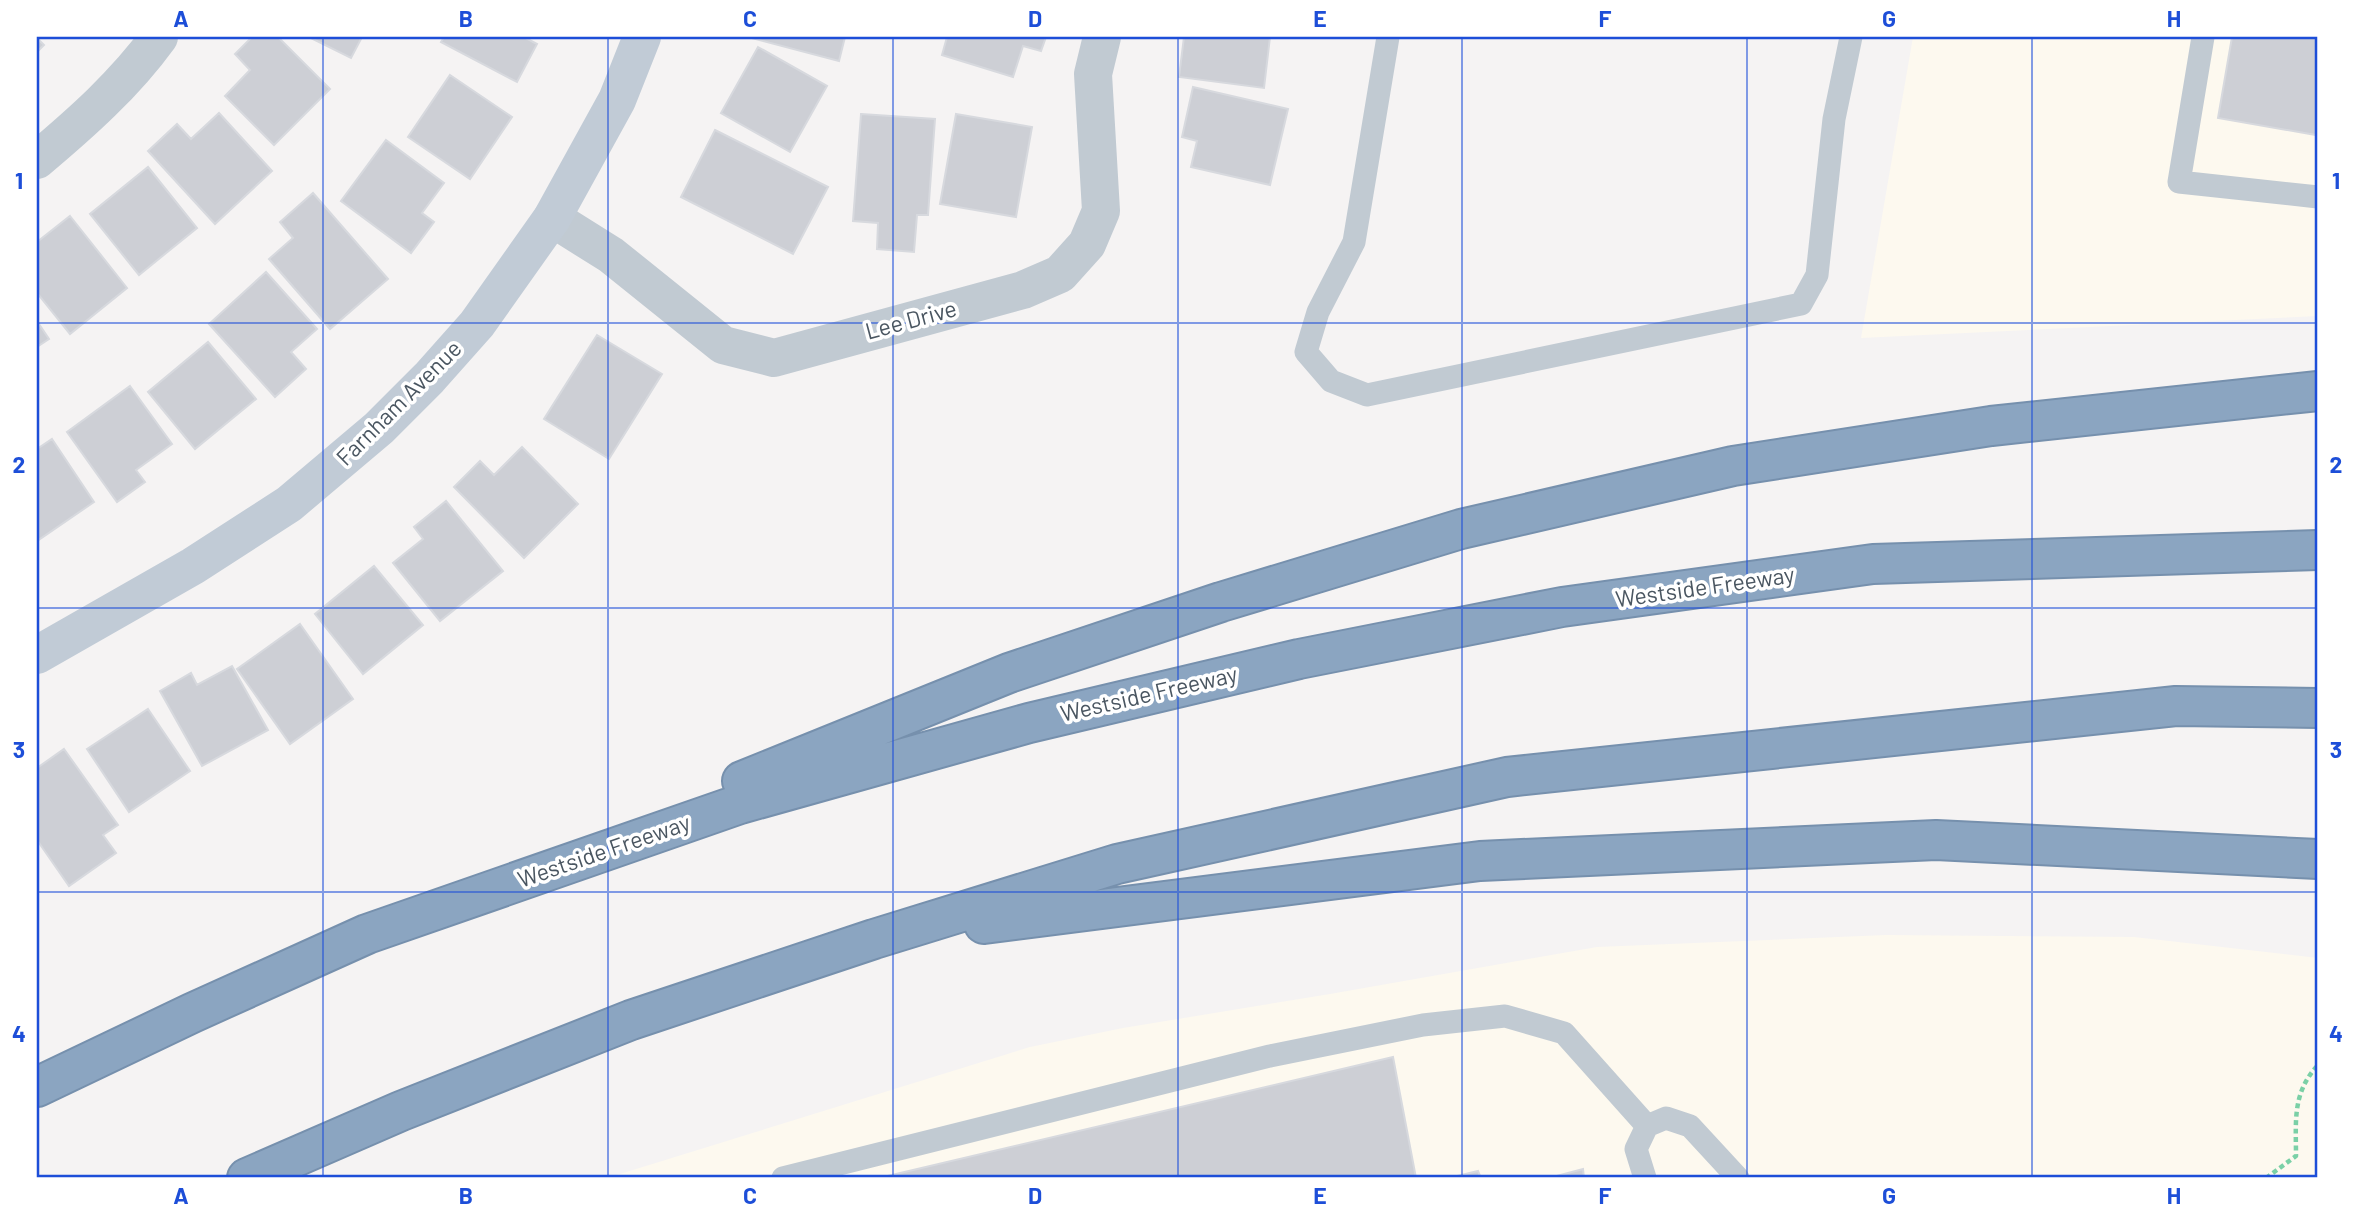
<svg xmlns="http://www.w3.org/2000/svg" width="2355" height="1215" font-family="Barlow,sans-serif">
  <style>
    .commercial { fill: #fdf9ef }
    .building { fill: #cdcfd5; stroke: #d7d9de; stroke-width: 2 }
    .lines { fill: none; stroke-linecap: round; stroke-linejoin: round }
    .highway-casing { stroke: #7690ad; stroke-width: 42 }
    .path { stroke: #7ad0a6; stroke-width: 4.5; stroke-dasharray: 5 3.5; stroke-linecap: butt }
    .lane { stroke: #c1cad2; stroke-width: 23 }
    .street { stroke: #c1cad2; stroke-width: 38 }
    .secondary { stroke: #c1cbd6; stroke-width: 38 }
    .highway { stroke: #8ba5c1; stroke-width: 38 }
    .grid { fill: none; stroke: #1d4ed8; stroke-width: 2; stroke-opacity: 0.55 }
    .labels { text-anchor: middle; stroke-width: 7; stroke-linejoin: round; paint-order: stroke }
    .street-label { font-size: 23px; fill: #4a5661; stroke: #fff }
    .neatline { fill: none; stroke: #1d4ed8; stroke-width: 2.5 }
    .grid-label { font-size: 23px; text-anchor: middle; font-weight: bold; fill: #1d4ed8 }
  </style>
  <rect width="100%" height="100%" fill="#f5f3f3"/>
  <path class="commercial" d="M1913 37H2318V316L1861 338Z
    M1886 935 2134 937 2318 958V1178H607L1030 1047 1123 1028 1330 994 1597 947Z"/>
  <path class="building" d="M252 37H278L330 89 274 145 225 96 250 70 235 54Z
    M309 37H362L351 58Z
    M444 37H524L537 44 517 82 441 42Z
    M748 37H845L839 61Z
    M947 37H1046L1041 51 1023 46 1013 77 942 55Z
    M1184 37H1270L1264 88 1179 77Z
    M2232 37H2318V120L2316 135 2218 118Z
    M37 38 44 45 37 52Z
    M758 47 827 86 790 152 721 113Z
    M450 75 512 117 470 179 408 137Z
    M1193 87 1288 109 1270 185 1191 167 1197 141 1182 137Z
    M219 113 272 171 215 224 148 151 177 124 191 139Z
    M861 114 935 119 928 215H917L914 252 877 249 878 223 853 221Z
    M956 114 1032 127 1016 217 940 204Z
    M715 130 828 187 793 254 681 197Z
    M386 140 444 183 422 213 434 222 411 253 341 201Z
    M148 167 197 228 139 275 90 214Z
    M313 193 388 279 330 329 269 259 293 238 280 222Z
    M70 216 127 288 70 334 37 293V242Z
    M266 272 317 329 291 352 306 369 275 397 209 324Z
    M37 321 49 339 37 347Z
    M597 335 662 374 609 459 544 419Z
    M208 342 256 399 195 449 148 392Z
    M130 386 172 444 136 470 145 482 117 502 67 432Z
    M52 439 94 502 37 541V449Z
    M522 447 578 504 524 558 454 487 480 461 494 475Z
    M446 501 503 571 440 621 393 563 423 539 414 527Z
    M374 566 423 625 363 674 315 614Z
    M300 624 353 699 290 744 237 669Z
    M232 666 268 730 202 766 160 691 191 673 197 685Z
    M148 709 190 771 129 812 87 749Z
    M64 749 118 825 103 835 116 853 69 886 37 840V768Z
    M1393 1057 1416 1178H879Z
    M1583 1169 1584 1178H1549Z
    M1478 1171 1481 1178H1449Z"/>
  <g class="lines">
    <g class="highway-casing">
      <path id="highway" d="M742 781 1009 673 1221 602 1461 529 1733 466 1991 426 2318 391
        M984 924 1480 861 1936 840 2318 859
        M37 1087 192 1013 367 934 740 804 1029 723 1299 659 1562 607 1873 564 2318 550
        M247 1178 401 1111 631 1020 874 939 1117 864 1507 777 2176 706 2318 708"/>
    </g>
    <path class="path" d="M2266 1178 2296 1156C2296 1121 2292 1093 2318 1065"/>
    <path class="lane" d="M1388 37 1354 242 1318 312 1306 352 1331 381 1367 395 1801 304 1817 275 1834 119 1851 37
      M2203 37 2179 182 2318 197
      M783 1178 1270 1056 1423 1025 1505 1016 1564 1033 1647 1126
      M1645 1178 1636 1149 1647 1126 1666 1118 1690 1126 1738 1178"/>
    <path class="street" d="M37 160C81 123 125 84 159 37
      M552 218 611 255 723 345 774 358 1023 290 1060 274 1087 244 1101 211 1093 74 1102 37"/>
    <path class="secondary" d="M37 655 193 566 289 504 379 428 429 378 477 324 552 218 617 100 642 37"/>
    <use href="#highway" class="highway"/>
  </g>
  <path class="grid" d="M323 37V1178M608 37V1178M893 37V1178M1178 37V1178M1462 37V1178M1747 37V1178M2032 37V1178M37 323H2318M37 608H2318M37 892H2318"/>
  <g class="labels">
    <g class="street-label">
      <text transform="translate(911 320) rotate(-15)" y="8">Lee Drive</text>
      <text transform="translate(399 403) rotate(-45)" y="8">Farnham Avenue</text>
      <text transform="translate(1705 587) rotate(-8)" y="8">Westside Freeway</text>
      <text transform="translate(1149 694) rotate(-13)" y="8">Westside Freeway</text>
      <text transform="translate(604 851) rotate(-19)" y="8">Westside Freeway</text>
    </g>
  </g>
  <rect width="2355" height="1215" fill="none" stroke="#ffffff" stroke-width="77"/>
  <rect x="38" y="38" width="2278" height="1138" class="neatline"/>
  <g class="grid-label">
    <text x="181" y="27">A</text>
    <text x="466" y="27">B</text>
    <text x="750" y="27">C</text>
    <text x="1035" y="27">D</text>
    <text x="1320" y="27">E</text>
    <text x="1605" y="27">F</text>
    <text x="1889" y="27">G</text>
    <text x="2174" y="27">H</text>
    <text x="19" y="189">1</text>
    <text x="2336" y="189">1</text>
    <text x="19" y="473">2</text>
    <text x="2336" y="473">2</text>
    <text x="19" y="758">3</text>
    <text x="2336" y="758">3</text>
    <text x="19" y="1042">4</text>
    <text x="2336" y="1042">4</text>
    <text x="181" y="1204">A</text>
    <text x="466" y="1204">B</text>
    <text x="750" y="1204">C</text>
    <text x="1035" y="1204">D</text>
    <text x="1320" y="1204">E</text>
    <text x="1605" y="1204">F</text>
    <text x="1889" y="1204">G</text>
    <text x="2174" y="1204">H</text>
  </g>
</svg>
